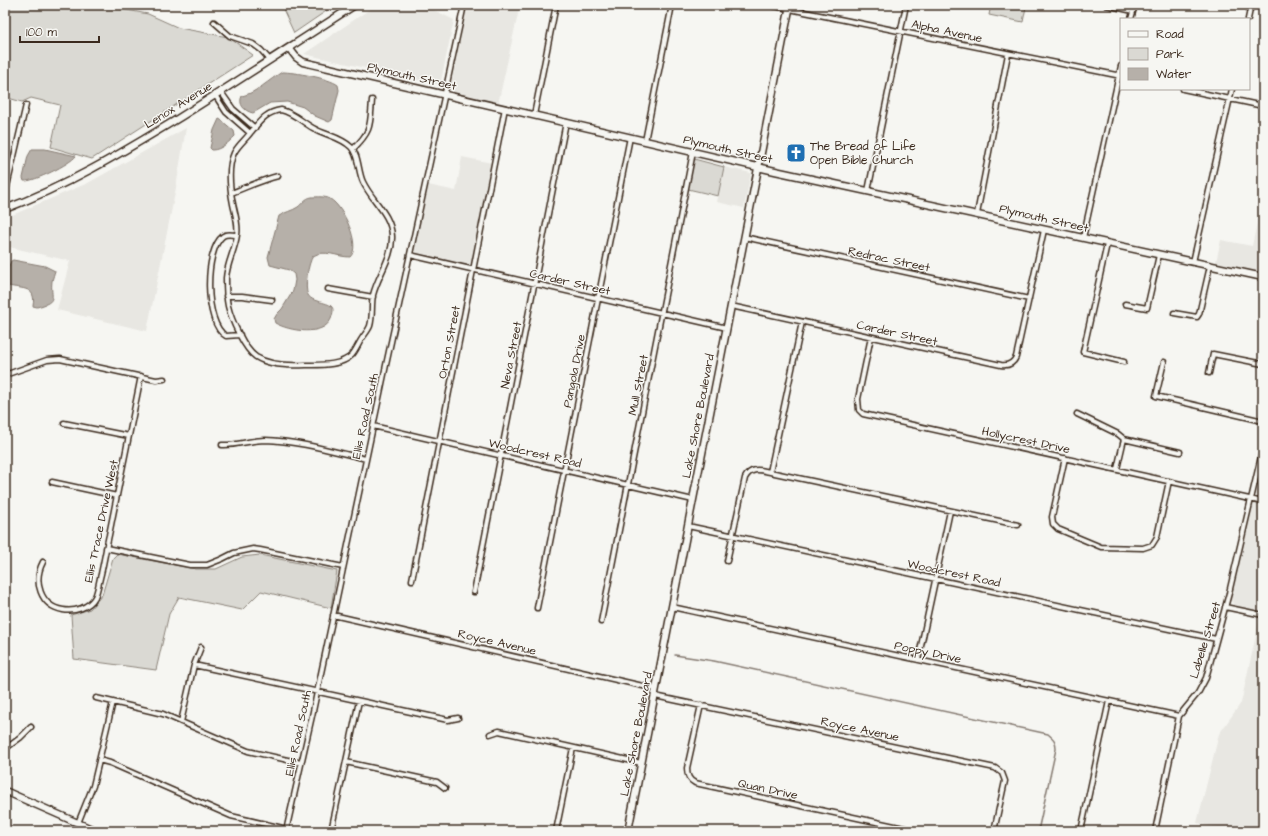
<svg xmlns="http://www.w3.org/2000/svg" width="1268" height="836" font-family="'Architects Daughter',sans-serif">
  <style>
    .built { fill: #e8e7e2 }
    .green { fill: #dad9d3; stroke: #8a8278 }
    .water { fill: #b6b0a9; stroke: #857a71 }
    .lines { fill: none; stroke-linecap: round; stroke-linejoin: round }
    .stream { stroke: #857a71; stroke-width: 1.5 }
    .street-casing { stroke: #3b2a1e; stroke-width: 7 }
    .secondary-casing { stroke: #3b2a1e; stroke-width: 9 }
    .street { stroke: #f6f6f2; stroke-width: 4 }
    .secondary { stroke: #f6f6f2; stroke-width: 6 }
    .labels { text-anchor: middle; stroke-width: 3; stroke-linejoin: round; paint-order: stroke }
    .street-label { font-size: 12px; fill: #3b2a1e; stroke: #f6f6f2 }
    .poi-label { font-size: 12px; fill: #3b2a1e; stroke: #f6f6f2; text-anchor: start }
  </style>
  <rect width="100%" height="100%" fill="#f6f6f2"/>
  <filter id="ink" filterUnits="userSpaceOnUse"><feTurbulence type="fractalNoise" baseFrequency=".025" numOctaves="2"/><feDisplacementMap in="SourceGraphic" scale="8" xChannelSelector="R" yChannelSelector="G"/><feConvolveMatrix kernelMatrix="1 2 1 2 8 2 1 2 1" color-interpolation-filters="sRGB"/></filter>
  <g filter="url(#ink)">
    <path class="built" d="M376 5H424L454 20 440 85 304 54Z
      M467 5H520L498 104 452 93 450 90Z
      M186 128 175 193 147 331 57 310 70 261 5 246V218L88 183Z
      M462 157 492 163 473 263 471 265 468 266 420 255 416 253 414 250 428 185 456 191Z
      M724 167 751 173 744 208 717 202Z
      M1263 196V273L1216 262 1221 240 1252 246Z
      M1263 463V498L1257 497 1255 494Z
      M1258 503 1263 504V612L1234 606 1230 598 1252 505Z
      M1260 617 1263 618V831H1232L1197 823 1219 734 1241 703Z"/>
    <path class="green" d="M5 5H100L148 14 179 28 228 37 253 55 92 159 51 147 60 105 31 98 22 102 5 97Z
      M273 5H335L294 33 283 9Z
      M991 5H1032L1026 7 1023 22 989 15Z
      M694 159 724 167 718 196 688 189Z
      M117 554 196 569H216L242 557 260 555 337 571 331 608 261 591 242 610 179 597 169 614 156 670 74 659 71 615 90 609 102 595 113 558Z"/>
    <path class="water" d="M282 72C294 72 329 78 338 85L339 90 332 120 329 122 315 116 303 107 287 102 270 103 253 113C244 111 238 104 242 96 256 93 269 80 282 72Z
      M219 119 221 120 234 131 235 136C229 142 221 150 212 150L210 148 214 130Z
      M32 149H45L76 156C70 164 34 182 24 181L23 178 28 156Z
      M312 197C317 197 325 196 330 199 343 206 362 246 350 257 337 257 325 249 313 256 308 263 304 288 308 295 313 304 333 301 333 310 333 313 332 316 331 319 323 337 289 331 275 323L274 319 277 314 282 309 293 291 295 280 294 274 289 270 270 265 268 257 279 216C285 212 292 211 298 207 303 203 305 198 312 197Z
      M13 260 45 266 55 271C54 274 53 277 52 281 50 298 59 301 37 307L33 306C37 284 19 290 5 285V275L11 261Z"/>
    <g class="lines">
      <path class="stream" d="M675 655 714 661 1048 734C1054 739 1056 741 1056 749L1038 831"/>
      <g class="street-casing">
        <path id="street" d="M770 5 1121 76
          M1106 5 1133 11
          M1131 19 1135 5
          M1248 19 1251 5
          M214 22 230 36 253 44 261 50 270 60
          M1183 89 1263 106
          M221 92 233 109 255 128
          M215 95 226 112 250 133
          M281 110C294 113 302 122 313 128 325 135 341 137 351 147 359 155 358 172 363 182 372 201 391 214 392 236 393 257 378 275 373 295 371 305 373 316 370 326 368 331 364 335 361 340 358 345 356 350 352 355 341 366 321 365 306 365 290 366 269 365 256 357 244 349 231 319 228 306 226 297 226 287 226 278 227 263 235 250 237 235 239 225 235 214 233 204 230 189 227 168 234 153 238 145 246 139 251 132 260 121 266 112 281 110Z
          M534 115 556 5
          M645 141 672 5
          M353 149C372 131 370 125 372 100
          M868 191 906 5
          M231 193C247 187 262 180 278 176
          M5 195 26 105
          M977 214 1008 54
          M237 235C232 235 227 233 223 236 204 250 204 324 226 336L240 335
          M744 237 1029 299
          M1083 238 1121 66
          M1107 244 1083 352 1124 362
          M410 255 727 328
          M1193 262 1232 89
          M328 289 373 297
          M226 296H242L272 300
          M1125 304 1147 308 1159 255
          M731 306 1001 365C1008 366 1013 364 1016 357L1044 230
          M1174 313 1197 317 1199 314 1210 266
          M871 337 858 399 859 410 863 414 1263 502
          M1164 362 1156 396 1263 421
          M1209 373 1213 354 1263 364
          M5 375 47 360 60 359 156 380 164 379
          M1077 414 1118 434 1124 439
          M64 423 129 436
          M373 426 693 500
          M1124 439 1180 452
          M222 445C236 446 250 440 265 440 299 441 332 451 366 459
          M1065 458 1052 517 1053 524 1058 529 1101 547 1143 548 1152 545 1157 537 1169 481
          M1117 469 1124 439
          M770 472 802 322
          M52 482 117 496
          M688 526 1216 639
          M106 548 190 565H207L222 559 234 553 253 549 260 550 343 567
          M727 561 745 478C751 467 760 470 770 472L1018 525
          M43 562C33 581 40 606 63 610 74 612 89 608 95 597 98 590 99 581 101 574 104 561 106 548 109 535 120 482 130 429 141 376
          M412 580 505 108
          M474 592 566 122
          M672 607 1179 716
          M1225 607 1263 615
          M537 608 630 137
          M333 615 656 689
          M601 622 693 152
          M918 660 950 511
          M194 665 448 720 458 718
          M655 696 995 768 1002 773 1005 781 994 831
          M96 698 163 714 248 751 301 763
          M701 705 687 768C687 776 689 780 695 783L918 831
          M181 722 194 665 201 647
          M490 734 499 731 641 763
          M5 749 20 738 31 727
          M99 760 110 763 231 816 287 829
          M346 762 437 782 445 788
          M78 823 93 786 113 702
          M286 831 312 716 386 365 464 5
          M331 831 359 701
          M556 831 573 748
          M1081 831 1109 701
          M1155 831 1179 716 1198 693 1206 678 1229 593 1263 448"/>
      </g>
      <g class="secondary-casing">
        <path id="secondary" d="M289 48 296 57 303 62 775 171 1263 277
          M5 209C66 186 118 155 174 121 235 83 294 44 355 5
          M5 791 96 831
          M628 831 790 5"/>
      </g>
      <use href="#street" class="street"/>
      <use href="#secondary" class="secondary"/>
    </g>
  </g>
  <defs>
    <g id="church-square" transform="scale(1)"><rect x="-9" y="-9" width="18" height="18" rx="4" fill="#1f6fb2" stroke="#f6f6f2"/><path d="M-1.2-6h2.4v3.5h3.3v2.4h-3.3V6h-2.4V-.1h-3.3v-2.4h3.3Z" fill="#fff"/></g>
  </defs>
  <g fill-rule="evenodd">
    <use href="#church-square" x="796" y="153"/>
  </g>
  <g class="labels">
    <g class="street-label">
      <text transform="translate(947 31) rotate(12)" y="4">Alpha Avenue</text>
      <text transform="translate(412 76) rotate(13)" y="4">Plymouth Street</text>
      <text transform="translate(178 105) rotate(-32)" y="4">Lenox Avenue</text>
      <text transform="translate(728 149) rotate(13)" y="4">Plymouth Street</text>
      <text transform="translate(1044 218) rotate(13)" y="4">Plymouth Street</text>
      <text transform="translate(889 259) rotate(12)" y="4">Redrac Street</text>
      <text transform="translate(570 282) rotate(13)" y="4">Carder Street</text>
      <text transform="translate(897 333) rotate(12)" y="4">Carder Street</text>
      <text transform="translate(449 342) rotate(-79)" y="4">Orton Street</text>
      <text transform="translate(511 355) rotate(-79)" y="4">Neva Street</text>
      <text transform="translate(574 371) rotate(-79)" y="4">Pangola Drive</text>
      <text transform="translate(638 385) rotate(-79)" y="4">Mull Street</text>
      <text transform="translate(365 416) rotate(-78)" y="4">Ellis Road South</text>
      <text transform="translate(698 416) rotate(-79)" y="4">Lake Shore Boulevard</text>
      <text transform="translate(1026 440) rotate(12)" y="4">Hollycrest Drive</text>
      <text transform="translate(535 453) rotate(13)" y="4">Woodcrest Road</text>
      <text transform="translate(101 521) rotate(-78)" y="4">Ellis Trace Drive West</text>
      <text transform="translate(954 573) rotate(12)" y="4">Woodcrest Road</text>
      <text transform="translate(1205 640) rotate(-73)" y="4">Labelle Street</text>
      <text transform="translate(497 642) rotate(13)" y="4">Royce Avenue</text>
      <text transform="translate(928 652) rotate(12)" y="4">Poppy Drive</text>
      <text transform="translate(860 729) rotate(12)" y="4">Royce Avenue</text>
      <text transform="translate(298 733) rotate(-78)" y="4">Ellis Road South</text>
      <text transform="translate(636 734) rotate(-79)" y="4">Lake Shore Boulevard</text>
      <text transform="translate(768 789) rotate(12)" y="4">Quan Drive</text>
    </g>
    <g class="poi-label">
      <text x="810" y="150">The Bread of Life<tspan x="810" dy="14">Open Bible Church</tspan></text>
    </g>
  </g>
  <rect width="1268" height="836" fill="none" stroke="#f6f6f2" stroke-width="20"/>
  <rect x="10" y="10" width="1248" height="816" fill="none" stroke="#3b2a1e" stroke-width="1.5" filter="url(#ink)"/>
  <rect x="1120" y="18" width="130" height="72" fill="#f6f6f2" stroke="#aba49d"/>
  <rect x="1128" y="31" width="20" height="6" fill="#f6f6f2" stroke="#aba49d"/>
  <text x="1156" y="38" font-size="12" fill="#3b2a1e">Road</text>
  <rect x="1128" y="48" width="20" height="12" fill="#dad9d3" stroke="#aba49d"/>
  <text x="1156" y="58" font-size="12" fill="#3b2a1e">Park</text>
  <rect x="1128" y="68" width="20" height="12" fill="#b6b0a9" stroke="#aba49d"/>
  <text x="1156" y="78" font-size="12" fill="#3b2a1e">Water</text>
  <path d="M20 36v6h79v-6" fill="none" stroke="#3b2a1e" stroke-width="2"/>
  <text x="26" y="36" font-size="12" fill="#3b2a1e" stroke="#f6f6f2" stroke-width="3" paint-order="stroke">100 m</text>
</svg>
